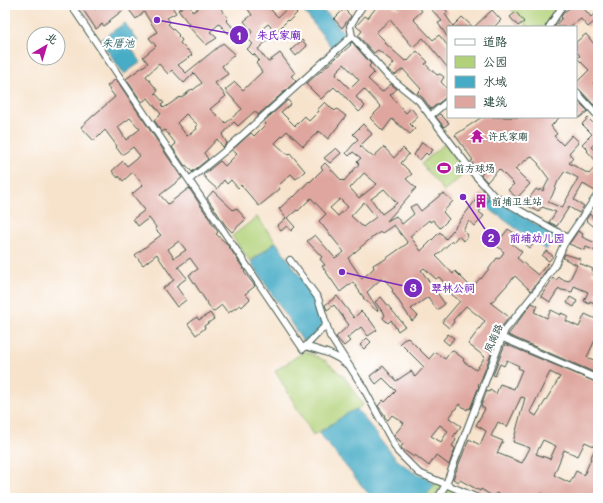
<svg xmlns="http://www.w3.org/2000/svg" width="603" height="503" font-family="Mali,'LXGW WenKai TC',sans-serif">
  <style>
    .green { fill: #b2d27a; stroke: #688857 }
    .water { fill: #46acc6; stroke: #32747d }
    .building { fill: #dea69e; fill-rule: evenodd }
    .lines { fill: none; stroke-linecap: round; stroke-linejoin: round }
    .street-casing { stroke: #3f564b; stroke-width: 8 }
    .street { stroke: #fff; stroke-width: 6 }
    .labels { text-anchor: middle; stroke-width: 4; stroke-linejoin: round; paint-order: stroke }
    .poi-label { font-size: 10px; fill: #1f3d34; stroke: #fff; text-anchor: start }
    .street-label { font-size: 10px; fill: #1f3d34; stroke: #fff }
    .water-label { font-size: 11px; font-style: italic; fill: #2d6467; stroke: #fff }
    .leader { fill: none; stroke: #7b2cbf; stroke-width: 1.5 }
    .callout-dot { fill: #7b2cbf; stroke: #fff; stroke-width: 1.5 }
    .mark-label { font-size: 12px; text-anchor: middle; font-weight: bold; fill: #fff }
    .callout-label { font-size: 11px; text-anchor: middle; font-weight: bold; fill: #7b2cbf; stroke: #fff; stroke-width: 4; stroke-linejoin: round; paint-order: stroke }
  </style>
  <rect width="100%" height="100%" fill="#fff"/>
  <filter id="ink" filterUnits="userSpaceOnUse"><feTurbulence type="fractalNoise" baseFrequency=".025" numOctaves="2"/><feDisplacementMap in="SourceGraphic" scale="8" xChannelSelector="R" yChannelSelector="G"/><feConvolveMatrix kernelMatrix="1 2 1 2 8 2 1 2 1" color-interpolation-filters="sRGB"/></filter>
  <filter id="wash" filterUnits="userSpaceOnUse"><feTurbulence type="fractalNoise" baseFrequency=".012" numOctaves="4" result="noise"/><feDisplacementMap in="SourceGraphic" scale="16" xChannelSelector="R" yChannelSelector="G"/><feGaussianBlur stdDeviation="0.9" result="paint"/><feColorMatrix in="noise" values="0 0 0 0 0 0 0 0 0 0 0 0 0 0 0 0 0 1.4 0 .05"/><feComposite in="paint" operator="in"/></filter>
  <g filter="url(#wash)">
    <rect width="100%" height="100%" fill="#f7e3cc"/>
    <path class="green" d="M515 5H559L544 27H526L527 26 511 9Z
      M444 144 468 171 444 191 421 164Z
      M257 217 276 242 250 261 232 236Z
      M305 351 326 361 345 378 363 405 313 435 275 371Z
      M437 481 455 488 451 495 439 489 434 498H424Z"/>
    <path class="water" d="M299 5H315L319 9 328 14 348 38 334 50Z
      M125 23 138 41 130 47 141 62 124 74 100 40Z
      M492 197 555 236 546 250 485 206Z
      M276 242 316 299 324 324 308 341 302 340 251 262Z
      M357 409 396 459 413 472 427 478 435 485 424 498H374L366 491 319 433 346 414Z"/>
    <g id="blocks">
      <path class="building" d="M80 5H92L95 10 101 5H148L150 7 154 5H171L176 13 167 18 170 22 168 24 179 35 178 36 182 40 180 43 187 50H188L192 55 178 65 186 73 223 43 235 54 222 66 228 74 215 83 226 96 210 109 212 111 226 123 242 109 225 90 235 82 243 90 262 72 256 63 259 60 254 54 253 55 247 49 253 44 247 38 252 32 244 21 252 15 245 5H266L278 17 290 6 297 13 289 21 288 20 276 32 268 24 262 29 269 39 258 49 268 62 280 53 295 73 291 76 296 81 258 115 255 111 238 126 234 122 222 135 227 143 223 147 217 139 204 153 208 159 192 172 186 165 185 166 172 147 176 144 165 130 162 132 154 120 161 114 148 98 142 102 126 79 148 63 143 57 156 46 149 38 157 32 144 12 136 19 127 7 109 21H110L104 26 102 24 96 29ZM159 64 168 74 172 70 184 83 194 73 202 83 193 90 192 89 181 98 180 97 164 108 161 105 164 103 155 93 158 91 146 76ZM186 114 198 125 196 127 197 129 187 136 177 123Z
        M186 5H189L193 12 202 5H218L228 18 226 20 236 31 231 36 219 24 210 32 217 38 206 45 187 25 189 24 178 10Z
        M378 5H391L394 8 396 7 398 9 401 5H417L422 11 413 19 433 40 439 35 448 46V68L423 38 413 47 390 20 376 32 386 42 385 43 405 61 407 60 408 61 417 51 428 62 425 64 437 75 440 74 444 77 441 82 448 90V96L431 109 423 98 417 93 421 89 403 69 395 75 388 70 394 63 378 50 374 53 358 36 362 31 356 26 365 16 368 18Z
        M436 5H441L448 12 445 14 453 26 462 17 473 27H448V38L438 23 442 21 431 9Z
        M574 5H581L591 17 598 11V26L594 22 588 27 581 19 569 27H554L562 18 561 17 564 12Z
        M344 9 351 16 342 28 334 19Z
        M492 10 501 20 494 27H474Z
        M516 12 524 22 518 26 510 17Z
        M586 34 594 44 598 41V78L593 83 598 89V100L594 105 579 89 576 88V83L589 70 577 58 580 56 576 51V42Z
        M302 40 307 46 296 56 291 50Z
        M352 42 371 64 369 66 374 73 368 79 382 92 391 84 397 89 390 95 406 113 411 108 418 117 410 124 415 129 410 134 392 119 383 131 370 118 381 107 364 89 356 97 365 106 359 112 339 90 338 91 334 87 321 99 306 84 351 45 350 44ZM344 64 359 80 350 89 336 75 337 73 336 72Z
        M116 79 182 178 160 195 168 204 189 188 218 232 216 234 227 244 245 271 244 272 255 286 245 294 250 299 242 307 240 305 228 313 222 305 213 312 189 275 198 269 190 258 178 267 187 278 176 286 186 300 177 307 163 288 174 280 159 258 157 254 143 265 135 255 161 235 155 229 156 227 149 218 138 226 133 219 145 210 132 194 143 185 133 172 123 181 119 176 118 178 112 171 123 161 127 166 140 156 133 147 122 155 116 147 117 146 105 130 94 141 81 127 94 115 115 97 107 86ZM130 118 140 129 126 140 118 127ZM179 241 186 250 174 258 168 249Z
        M576 99 588 111 579 118 576 115Z
        M288 100 291 104 281 112 295 126 305 116 309 121 319 111 317 110 325 102 333 110V109L335 111 337 109 346 116 328 139 319 131 303 146 287 131 275 143 288 155 290 153 305 171 296 179 291 174 278 186 280 189 259 206 241 185 238 188 231 180 227 184 224 180 217 189 209 182 203 175 220 161 225 166 237 154 232 150 251 133 254 136 266 124 264 121Z
        M440 114 449 123 444 127 436 117Z
        M482 117H560L551 126 557 134 554 136 563 145 572 135 579 142 569 153 573 158 569 163 589 174 598 164V190L595 191 583 184 574 200 584 206 579 213 569 207 557 226 549 222 556 212 542 207 538 212 525 204 536 189 539 191 540 189 543 191 549 179 538 164H539L531 156 515 169 530 184 517 198 508 190 514 184 499 169 487 182 481 175 483 173 477 165 475 166 471 161 473 160 455 135ZM565 171 578 178 562 208 548 202 552 196 558 181Z
        M588 118 598 128V130L595 133 598 137V141L591 147 598 154V163L587 151 588 150 582 144 592 134 582 124Z
        M363 124 372 134 360 146 373 157 384 147 394 158 403 148 409 154 401 163 412 174 406 179 416 188 387 221 396 216 402 224 414 214 410 207 416 204 421 211 443 193 453 201 443 212 449 219 440 228 433 220 430 222 429 220 410 236 421 251 440 232 446 239 481 193 489 199 479 212 484 216 475 226 469 221 463 230 468 235 464 241 458 236 453 242 452 241 436 256 453 274 455 271 472 288 480 278 481 279 497 258 499 259 504 252 496 245 508 229 516 234 510 242 522 252 517 258 538 275 548 263 550 265 531 291 515 276 491 303 509 317 501 328 481 380 478 385 479 386 470 409 468 408 467 410 459 404 449 418 461 426 453 437 456 440 452 446 455 448 449 465 436 455 429 466 415 455 414 457 402 449 401 447 403 444 394 435 404 423 392 415 388 420 385 418 384 414 378 406 383 400 385 402 396 391 383 378 376 384 370 376 383 366 396 381 411 371 415 377 424 367 400 343 407 337 429 359 435 352 445 359 452 350 464 359 463 361 476 370 485 357 468 344 485 321 466 306 453 320 454 322 449 328 442 322 460 301 451 294 453 292 439 277 436 279 424 268 421 270 445 304 437 310 428 297 411 309 418 316 412 321 392 291 393 290 383 277 367 292 378 310 377 311 363 298H364L353 282 340 292 322 266 325 265 320 259 322 257 307 241 315 235 335 258 344 252 319 221 326 214 311 198 298 211 297 210 287 218 295 227 291 231 287 226 281 231 277 226 286 218 279 209 293 196 294 197 309 181 310 182 323 169 321 167 325 163 342 181 343 180 344 181 359 164 357 162 361 158 353 152 349 156 346 153 358 139 353 134ZM364 173 377 184 359 198 350 188ZM384 189 397 203 382 214 371 199ZM340 199 348 207 338 216 330 208ZM364 202 376 217 363 227 351 216ZM394 225 408 243 381 262 380 261 373 265 374 268 362 279 348 258 375 235 381 232 382 233ZM440 425 448 431 441 442 431 436Z
        M422 142 433 150 428 155 426 153 420 160 414 155Z
        M336 148 341 153 330 163 324 158Z
        M213 191 233 210 236 208 246 219 232 232 226 226 207 198Z
        M598 211V230L586 220 590 214 593 218Z
        M578 231 583 234 582 237 598 244V252L586 247 584 250 569 244Z
        M529 237 535 242 530 248 524 243Z
        M546 251 553 256 549 261 542 256Z
        M565 254 581 259 579 263 593 269 591 273 598 278V290L595 295 598 297V305L590 301 589 304 584 301 588 292 574 286 572 292 562 290H561L559 288 550 302 541 296 553 278 556 280 559 277 561 279 569 281 577 265 563 258Z
        M337 296 354 318 361 311 370 320 377 330 368 336 361 327 347 338 350 341 344 346 336 337 349 325 334 305 327 310 325 305Z
        M381 297 405 326 398 331 391 320 388 323 383 318 385 315 375 302Z
        M570 297 577 301 574 307 567 303Z
        M532 303 538 306 534 312 547 318 551 310 561 315V313L568 316 566 321 579 327 585 314 598 320V334L587 357 598 362V374L508 335Z
        M210 313 214 319 204 326 205 328 196 335 188 324 197 317 199 320Z
        M448 334 454 338 449 345 443 340Z
        M367 338 371 342 364 349 360 345Z
        M505 344 598 383V389L596 393 598 394V498H551L542 493 540 498H509L496 493 494 497 481 489 480 491 460 480 459 482 453 479 469 439 480 445 486 431 476 425 485 409 481 406 487 391 489 392 490 390 496 394 500 384 514 389 522 370 518 368 519 366 507 360 504 366 500 364 495 376 493 375ZM550 372 560 377 536 416 530 412ZM521 397 525 398 513 442 530 448 522 463 497 453 503 441 491 436 498 422 507 427ZM543 440 556 446 550 459 536 454ZM585 442 596 447 590 459H591L584 475 576 471 570 483 554 475 564 450 578 456Z"/>
    </g>
  </g>
  <g filter="url(#ink)">
    <use href="#blocks" fill-opacity="0" stroke="#3f564b" stroke-width="1"/>
    <g class="lines">
      <g class="street-casing">
        <path id="street" d="M71 5 303 349 326 325
          M549 27 563 5
          M352 36 350 26 363 5
          M576 92 598 116
          M430 116 448 101
          M189 180 226 150 352 36 387 75 419 101 475 175 493 195 568 238
          M290 260 318 298 330 336 363 387 398 452 419 473 478 498
          M503 338 598 379
          M308 347C321 351 335 354 346 364
          M438 498 446 484 505 330 539 288 555 265 564 244 598 194"/>
      </g>
      <use href="#street" class="street"/>
    </g>
  </g>
  <defs>
    <g id="temple-bare" transform="scale(1.08)"><path d="M0-6L5-2H3V0L6.5 2.5H4V6H1.5V3h-3V6H-4V2.5H-6.5L-3 0V-2H-5Z" fill="#b5179e" stroke="#fff" stroke-width="2.5" paint-order="stroke"/></g>
    <g id="stadium-bare" transform="scale(1.08)"><path d="M0-5a6.5 5 0 1 0 0 10a6.5 5 0 1 0 0-10ZM-3.5-1.8h7v3.6h-7Z" fill="#b5179e" stroke="#fff" stroke-width="2.5" paint-order="stroke"/></g>
    <g id="building-bare" transform="scale(1.08)"><path d="M-4-6H4V6H1V3H-1V6H-4ZM-2.5-4.3h1.7v1.8h-1.7ZM.8-4.3h1.7v1.8H.8ZM-2.5-1h1.7V.8h-1.7ZM.8-1h1.7V.8H.8Z" fill="#b5179e" stroke="#fff" stroke-width="2.5" paint-order="stroke"/></g>
  </defs>
  <g fill-rule="evenodd">
    <use href="#temple-bare" x="477" y="136"/>
    <use href="#stadium-bare" x="444" y="168"/>
    <use href="#building-bare" x="481" y="201"/>
  </g>
  <g class="labels">
    <g class="poi-label">
      <text x="488" y="140">许氏家廟</text>
      <text x="455" y="172">前方球场</text>
      <text x="492" y="205">前埔卫生站</text>
    </g>
    <g class="street-label">
      <text transform="translate(493 338) rotate(-66)" y="4">凤南路</text>
    </g>
    <g class="water-label">
      <text x="118" y="47">朱厝池</text>
    </g>
  </g>
  <path class="leader" d="M157 20L239 35M463 197L491 238M342 272L413 288"/>
  <g class="callout-dot">
    <circle cx="157" cy="20" r="4"/>
    <circle cx="463" cy="197" r="4"/>
    <circle cx="342" cy="272" r="4"/>
    <circle cx="239" cy="35" r="10"/>
    <circle cx="491" cy="238" r="10"/>
    <circle cx="413" cy="288" r="10"/>
  </g>
  <g class="mark-label">
    <text x="239" y="40">1</text>
    <text x="491" y="242">2</text>
    <text x="413" y="292">3</text>
  </g>
  <g class="callout-label">
    <text x="279" y="39">朱氏家廟</text>
    <text x="537" y="242">前埔幼儿园</text>
    <text x="453" y="292">翠林公祠</text>
  </g>
  <rect width="603" height="503" fill="none" stroke="#fff" stroke-width="20"/>
  <rect x="447" y="26" width="130" height="92" fill="#ffffff" stroke="#a5b1ae"/>
  <rect x="455" y="39" width="20" height="6" fill="#ffffff" stroke="#a5b1ae"/>
  <text x="483" y="46" font-size="12" fill="#1f3d34">道路</text>
  <rect x="455" y="56" width="20" height="12" fill="#b2d27a" stroke="#a5b1ae"/>
  <text x="483" y="66" font-size="12" fill="#1f3d34">公园</text>
  <rect x="455" y="76" width="20" height="12" fill="#46acc6" stroke="#a5b1ae"/>
  <text x="483" y="86" font-size="12" fill="#1f3d34">水域</text>
  <rect x="455" y="96" width="20" height="12" fill="#dea69e" stroke="#a5b1ae"/>
  <text x="483" y="106" font-size="12" fill="#1f3d34">建筑</text>
  <g transform="translate(46 46) rotate(38)"><circle r="19" fill="#ffffff" stroke="#a5b1ae"/>
  <path d="M0-3L7 15L0 10L-7 15Z" fill="#b5179e"/>
  <text y="-6" font-size="11" font-weight="bold" text-anchor="middle" fill="#1f3d34">北</text>
  </g>
</svg>
